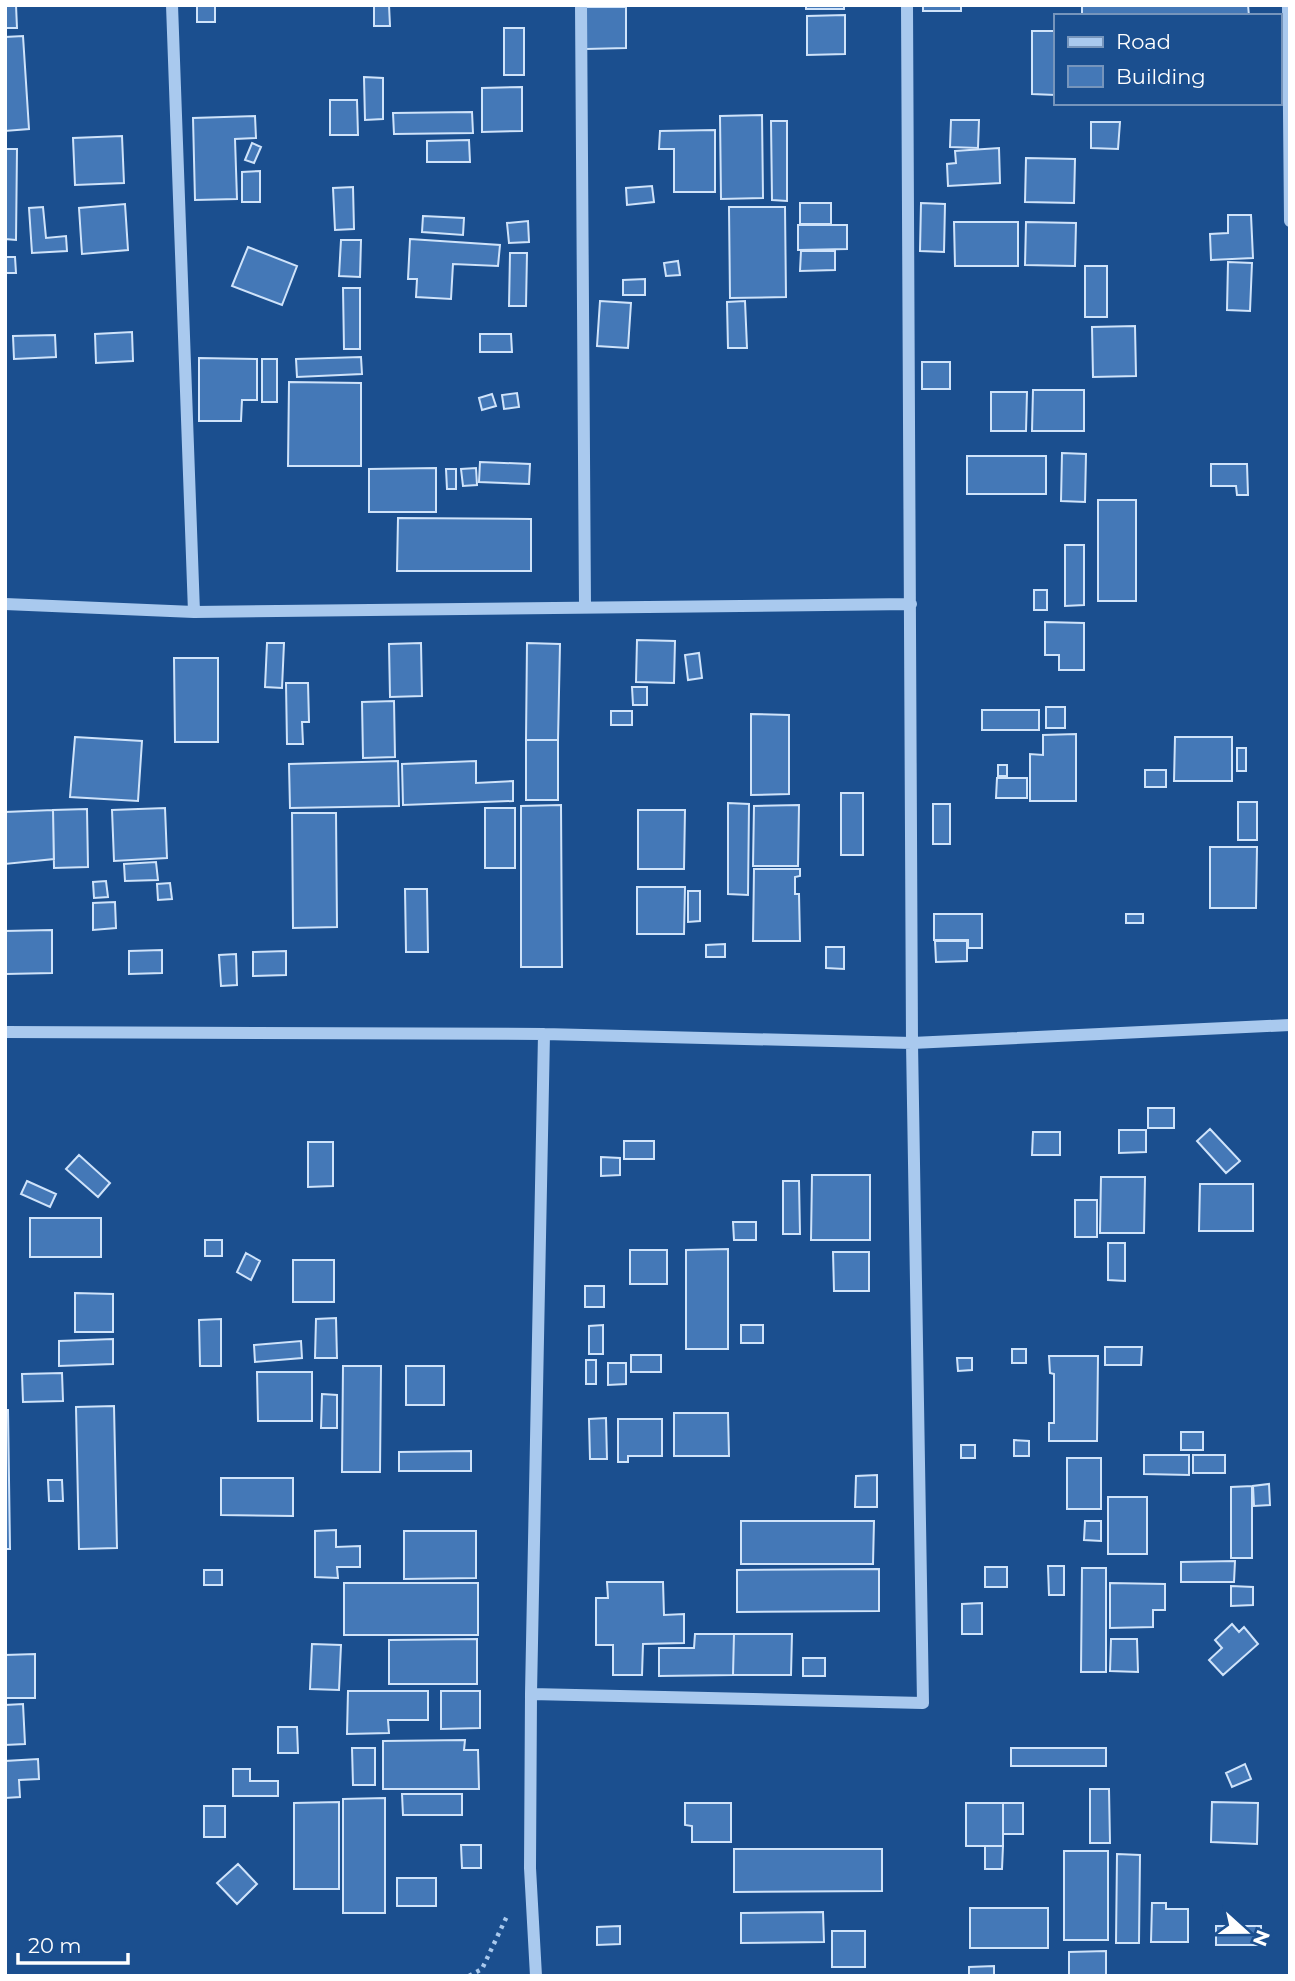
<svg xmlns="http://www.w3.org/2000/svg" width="1295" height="1981" font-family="Montserrat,sans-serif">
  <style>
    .building { fill: #4478b7; stroke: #cfe3fa; stroke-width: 2 }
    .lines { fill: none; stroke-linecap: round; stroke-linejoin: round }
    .path { stroke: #a9c9ee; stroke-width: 4.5; stroke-dasharray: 3.5 5; stroke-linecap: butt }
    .minor { stroke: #a9c9ee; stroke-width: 12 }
  </style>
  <rect width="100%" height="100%" fill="#1b4f8f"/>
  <path class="building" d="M5 5H16L17 28H5Z
    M197 5H215V22H197Z
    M374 5H389L390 26H374Z
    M806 5H844V9H806Z
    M923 5H961V11H923Z
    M1082 5H1248L1249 16H1082Z
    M586 7H626V48L586 49Z
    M845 15V54L807 55V16Z
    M504 28H524V75H504Z
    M1032 31H1055V95L1032 94Z
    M23 36 29 129 5 131V37Z
    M364 77 383 78V119L365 120Z
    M522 87V131L482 132V88Z
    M330 100H357L358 135H330Z
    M472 112 473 133 394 134 393 113Z
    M762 115 763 198 721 199 720 116Z
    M255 116 256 138 235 139 237 199 195 200 193 118Z
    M951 120H979L978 148 950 147Z
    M771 121H787V201L772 200Z
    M1091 122H1120L1118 149 1091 148Z
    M715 130V192H674V149H659L660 131Z
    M122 136 124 183 75 185 73 138Z
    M469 140 470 162H427V141Z
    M252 143 261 147 254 163 245 160Z
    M999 148 1000 183 948 186 947 164 956 163 955 151Z
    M5 149H17L16 240 5 239Z
    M1026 158 1075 159 1074 203 1025 202Z
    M260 171V202H242V172Z
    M652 186 654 202 627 205 626 188Z
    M353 187 354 229 335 230 333 188Z
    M800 203H831V224H800Z
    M921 203 945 204 944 252 920 251Z
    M125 204 128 250 82 254 79 208Z
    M43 207 46 238 66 236 67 251 32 253 29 208Z
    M729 207H785L786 297 730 298Z
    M1228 215H1251L1253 258 1211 260 1210 234 1228 233Z
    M423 216 464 218 463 235 422 232Z
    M528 221 529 242 509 243 507 223Z
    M954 222H1018V266H955Z
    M1026 222 1076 223 1075 266 1025 265Z
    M798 225H847V249L798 250Z
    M410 239 500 245 498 266 453 264 451 299 416 297 417 279H408Z
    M341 240H361L360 277 339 276Z
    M248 247 297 266 282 305 232 286Z
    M801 251H835V270L800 271Z
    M510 253H527L526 306H509Z
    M5 257H15L16 273H5Z
    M678 261 680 275 666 276 664 263Z
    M1228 262 1252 263 1250 311 1227 310Z
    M1085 266H1107V317H1085Z
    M645 279V295H623V280Z
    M343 288H360V349H344Z
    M600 301 631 303 628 348 597 346Z
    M745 301 747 348H728L727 302Z
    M1135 326 1136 376 1093 377 1092 327Z
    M132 332 133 361 96 363 95 334Z
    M480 334H511L512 352H480Z
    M55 335 56 357 14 359 13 336Z
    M361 357 362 374 297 377 296 359Z
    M199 358 257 359V400H242L241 421H199Z
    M262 359H277V402H262Z
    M922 362H950V389H922Z
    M289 382 361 383V466H288Z
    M1033 390H1084V431H1032Z
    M991 392H1027L1026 431H991Z
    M517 393 519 407 504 409 502 395Z
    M492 394 496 406 482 410 479 398Z
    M1062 453 1086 454 1085 502 1061 501Z
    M967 456H1046V494H967Z
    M480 462 530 464 529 484 479 482Z
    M1211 464H1247L1248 495H1237L1236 486H1211Z
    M436 468V512H369V469Z
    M476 468 477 485 463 486 461 469Z
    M446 469H456V489H447Z
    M1098 500H1136V601H1098Z
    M398 518 531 519V571H397Z
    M1065 545H1084V605L1065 606Z
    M1034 590H1047V610H1034Z
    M1045 622 1084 623V670H1059V655H1045Z
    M637 640 675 641 674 683 636 682Z
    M267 643H284L282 688 265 687Z
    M421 643 422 696 390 697 389 644Z
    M527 643 560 644 558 740H526Z
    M699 653 702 678 688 680 685 655Z
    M174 658H218V742H175Z
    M286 683H308L309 722H302L303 744H287Z
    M632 687H647V705H633Z
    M394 701 395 757 363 758 362 702Z
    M1046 707H1065V728H1046Z
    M982 710H1039V730H982Z
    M611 711H632V725H611Z
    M751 714 789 715V794L751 795Z
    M1076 734V801H1030V754L1043 755V735Z
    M75 737 142 741 138 801 70 797Z
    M1175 737H1232V781H1174Z
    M526 740H558V800H526Z
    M1237 748H1246V771H1237Z
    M398 761 399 806 290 808 289 764Z
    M476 761V783L513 781V801L403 805 402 764Z
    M998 765H1007V776H998Z
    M1145 770H1166V787H1145Z
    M997 778H1027V798H996Z
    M841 793H863V855H841Z
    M1238 802H1257V840H1238Z
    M728 803 749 804 748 895 728 894Z
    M933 804H950V844H933Z
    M561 805 562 967H521V806Z
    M799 805 798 866H753L754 806Z
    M165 808 167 858 114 861 112 810Z
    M485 808H515V868H485Z
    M87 809 88 867 54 868 53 810Z
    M53 810 54 859 5 864V812Z
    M638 810H685L684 869H638Z
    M292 813H336L337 927 293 928Z
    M1210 847H1257L1256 908H1210Z
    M156 862 158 880 125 881 124 864Z
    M754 869H800V876L795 877V894H799L800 941H753Z
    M106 881 108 897 94 898 93 882Z
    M170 883 172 899 158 900 157 884Z
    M637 887H685L684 934H637Z
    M405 889H427L428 952H406Z
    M688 891H700V921L688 922Z
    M115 902 116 928 93 930V903Z
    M934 914H982V948H968V940H934Z
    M1126 914H1143V923H1126Z
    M52 930V973L6 974 5 931Z
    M935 941H967V961L936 962Z
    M725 944V957H706V945Z
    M826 947H844V969L826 968Z
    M162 950V973L129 974V951Z
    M286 951V975L253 976V952Z
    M236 954 237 985 221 986 219 955Z
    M1148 1108H1174V1128H1148Z
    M1210 1129 1240 1161 1226 1173 1197 1141Z
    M1119 1130H1146V1152L1119 1153Z
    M1033 1132H1060V1155H1032Z
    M624 1141H654V1159H624Z
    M308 1142H333V1186L308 1187Z
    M79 1155 110 1183 98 1197 66 1169Z
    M601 1157 620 1158V1175L601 1176Z
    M812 1175H870V1240H811Z
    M1101 1177H1145L1144 1233H1100Z
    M27 1181 56 1194 50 1207 21 1194Z
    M783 1181H799L800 1234H783Z
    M1200 1184H1253V1231H1199Z
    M1075 1200H1097V1237H1075Z
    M30 1218H101V1257H30Z
    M733 1222H756V1240H734Z
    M205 1240H222V1256H205Z
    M1108 1243H1125V1281L1108 1280Z
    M728 1249V1349H686V1250Z
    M630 1250H667V1284H630Z
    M833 1252H869V1291H834Z
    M246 1253 260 1261 251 1280 237 1272Z
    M293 1260H334V1302H293Z
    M585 1286H604V1307H585Z
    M75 1293 113 1294V1332H75Z
    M336 1318 337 1358H315L316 1319Z
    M221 1319V1366H200L199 1320Z
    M603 1325V1354H589V1326Z
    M741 1325H763V1343H741Z
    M113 1339V1364L59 1366V1341Z
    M301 1341 302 1358 255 1362 254 1345Z
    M1105 1347H1142L1141 1365H1105Z
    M1012 1349H1026V1363H1012Z
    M631 1355H661V1372H631Z
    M1049 1356H1098L1097 1441H1049V1423H1054V1374L1050 1373Z
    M957 1358H972V1370L958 1371Z
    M586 1360H596V1384H586Z
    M608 1363H626V1384L608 1385Z
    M343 1366H381L380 1472H342Z
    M406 1366H444V1405H406Z
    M257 1372H312V1421H258Z
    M62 1373 63 1401 23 1402 22 1374Z
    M322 1394 337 1395V1428H321Z
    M114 1406 117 1548 79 1549 76 1407Z
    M5 1410H8L10 1549H5Z
    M674 1413H728L729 1456H674Z
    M606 1418 607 1459H590L589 1419Z
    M618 1419H662V1456H628V1462H618Z
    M1181 1432H1203V1450H1181Z
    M1014 1440 1029 1441V1456H1014Z
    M961 1445H975V1458H961Z
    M471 1451V1471H399V1452Z
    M1144 1455H1189V1475L1144 1474Z
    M1193 1455H1225V1473H1193Z
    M1067 1458H1101V1509H1067Z
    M877 1475V1507H855L856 1476Z
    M221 1478H293V1516L221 1515Z
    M48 1480H62L63 1501H49Z
    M1269 1484 1270 1505 1254 1506 1253 1486Z
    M1252 1486V1558H1231V1487Z
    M1108 1497H1147V1554H1108Z
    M741 1521H874L873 1564H741Z
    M1085 1521H1101V1541L1084 1540Z
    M336 1530V1547L360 1546V1567H337L338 1578 315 1577V1531Z
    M404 1531H476V1578L404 1579Z
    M1235 1561 1234 1582H1181V1562Z
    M1048 1566H1064V1595H1049Z
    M985 1567H1007V1587H985Z
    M1082 1568H1106V1672H1081Z
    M879 1569V1611L737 1612V1570Z
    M204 1570H222V1585H204Z
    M607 1582H663L664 1615 684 1614V1643L643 1644 642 1675H613V1645H596V1598H608Z
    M344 1583H478V1635H344Z
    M1110 1583 1165 1584V1610H1153V1627L1110 1628Z
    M1231 1586 1253 1587V1605L1231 1606Z
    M982 1603V1634H962V1604Z
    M1232 1624 1239 1632 1244 1627 1258 1644 1223 1675 1209 1660 1222 1648 1215 1640Z
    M695 1634H734L733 1675 659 1676V1648H694Z
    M734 1634H792L791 1675H733Z
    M477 1639V1684H389V1640Z
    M1111 1639H1137L1138 1672 1110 1671Z
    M312 1644 341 1645 339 1690 310 1689Z
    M35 1654V1698H5V1655Z
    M803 1658H825V1676H803Z
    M348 1691H428V1720H388L389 1733 347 1734Z
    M441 1691H480V1728L441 1729Z
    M23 1704 25 1744 5 1745V1705Z
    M278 1727H297L298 1753H278Z
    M465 1740 464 1750H478L479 1789H383V1741Z
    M352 1748H375V1785H353Z
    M1011 1748H1106V1766H1011Z
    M38 1759 39 1779 19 1780 20 1797 5 1798V1761Z
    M1245 1764 1251 1779 1232 1787 1226 1773Z
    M233 1769H250V1781H278V1796H233Z
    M1090 1789H1109L1110 1843H1090Z
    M402 1794H462V1815H403Z
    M385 1798V1913H343V1799Z
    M339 1802V1889H294V1803Z
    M1212 1802 1258 1803 1257 1844 1211 1842Z
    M685 1803H731V1842H692V1826L685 1825Z
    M966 1803H1003V1846H966Z
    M1003 1803H1023V1834H1003Z
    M204 1806H225V1837H204Z
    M461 1845H481V1868H462Z
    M985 1846H1003L1002 1869H985Z
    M734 1849H882V1891L734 1892Z
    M1064 1851H1108V1940H1064Z
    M1117 1854 1140 1855 1139 1943H1116Z
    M238 1864 257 1884 237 1904 217 1883Z
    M397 1878H436V1906H397Z
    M1152 1903H1166V1909H1188V1942H1151Z
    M970 1908H1048V1948H970Z
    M823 1912 824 1942 741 1943V1913Z
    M620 1926V1944L597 1945V1927Z
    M1216 1926H1261V1945H1216Z
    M832 1931H865V1967H832Z
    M1106 1951V1976H1069V1952Z
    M994 1966V1976H969V1967Z"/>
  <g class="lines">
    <path class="path" d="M469 1976 482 1969 507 1916"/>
    <path class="minor" d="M172 5 194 612
      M581 5 585 607
      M1288 5 1290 221
      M5 604 194 612 911 604
      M5 1032 544 1034 912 1043 1290 1025
      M531 1694 923 1703 912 1043 907 5
      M536 1976 530 1868 531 1694 544 1034"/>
  </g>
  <rect width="1295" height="1981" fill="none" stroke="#ffffff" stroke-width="14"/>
  <rect x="1054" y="14" width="228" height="91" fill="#1b4f8f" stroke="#7695bc" stroke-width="2"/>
  <rect x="1068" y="37" width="35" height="10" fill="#a9c9ee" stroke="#7695bc" stroke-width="2"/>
  <text x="1116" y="49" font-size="21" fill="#ffffff">Road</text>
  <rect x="1068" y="66" width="35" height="21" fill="#4478b7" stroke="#7695bc" stroke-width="2"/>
  <text x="1116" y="84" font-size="21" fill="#ffffff">Building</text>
  <g transform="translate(1246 1932) rotate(111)" stroke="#1b4f8f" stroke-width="5" paint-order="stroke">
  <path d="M0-5L12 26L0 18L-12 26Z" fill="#ffffff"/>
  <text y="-10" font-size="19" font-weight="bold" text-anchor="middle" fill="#ffffff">N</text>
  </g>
  <path d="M18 1953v10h110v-10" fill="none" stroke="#ffffff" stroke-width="3.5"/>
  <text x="28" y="1953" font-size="21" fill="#ffffff" stroke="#1b4f8f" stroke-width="5" paint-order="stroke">20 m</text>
</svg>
